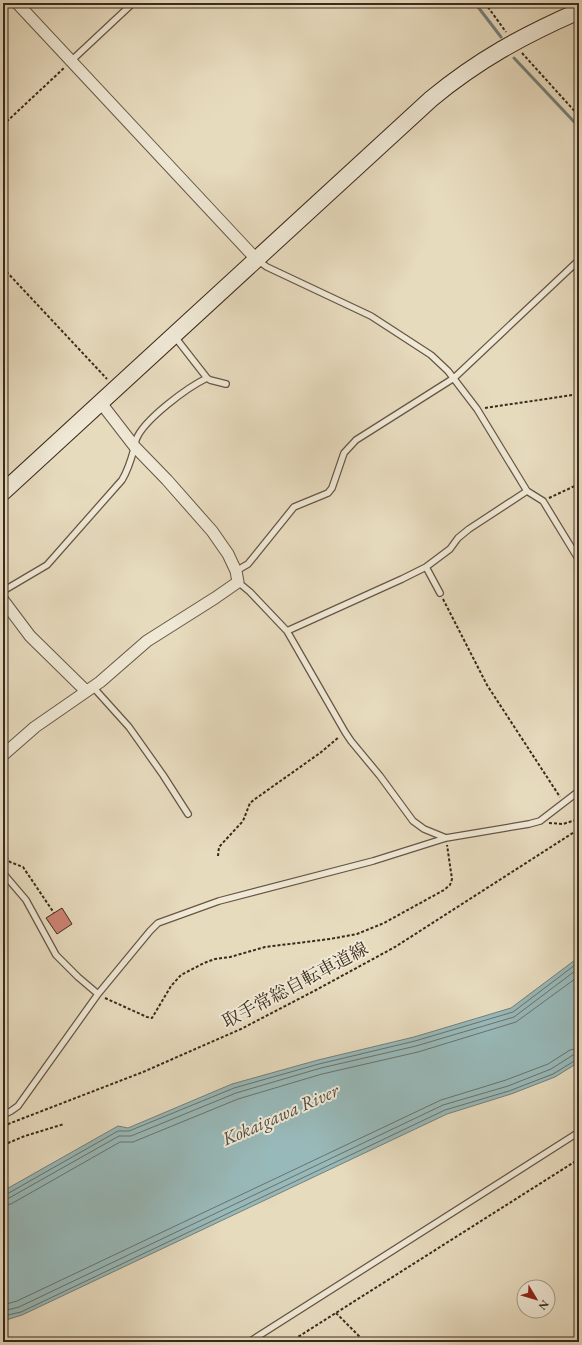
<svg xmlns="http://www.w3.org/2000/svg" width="582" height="1345" font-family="'EB Garamond','Noto Serif JP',serif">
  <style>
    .water { fill: #98b9b9; stroke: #73807b }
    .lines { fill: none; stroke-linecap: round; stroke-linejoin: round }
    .shore { stroke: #6a726b; stroke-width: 1 }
    .stream { stroke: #73807b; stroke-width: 3 }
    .building { fill: #cf8373; stroke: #3b2a1d }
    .lane-casing { stroke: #665645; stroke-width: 8 }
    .street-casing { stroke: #665645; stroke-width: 13 }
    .secondary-casing { stroke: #3b2a1d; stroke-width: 18 }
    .path { stroke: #3b2a1d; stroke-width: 2; stroke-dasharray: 3 2; stroke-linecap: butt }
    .lane { stroke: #efe8d5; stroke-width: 5.5 }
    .street { stroke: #efe8d5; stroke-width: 11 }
    .secondary { stroke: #efe8d5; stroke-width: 16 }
    .labels { text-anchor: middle; stroke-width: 4; stroke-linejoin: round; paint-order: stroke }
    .street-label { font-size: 18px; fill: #3b2a1d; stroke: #efe8d5 }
    .water-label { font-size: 19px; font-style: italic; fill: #524e44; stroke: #efe8d5 }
  </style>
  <rect width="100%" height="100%" fill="#e7dbbe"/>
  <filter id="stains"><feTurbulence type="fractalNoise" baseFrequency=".005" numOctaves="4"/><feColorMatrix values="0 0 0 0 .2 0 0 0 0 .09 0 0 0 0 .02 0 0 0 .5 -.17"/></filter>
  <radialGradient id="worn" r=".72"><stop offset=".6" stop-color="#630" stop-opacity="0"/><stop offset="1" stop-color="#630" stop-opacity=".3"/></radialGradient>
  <path class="water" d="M579 957V1062L555 1077 511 1094 447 1114 22 1315 3 1321V1191L118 1126 128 1128 232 1084 318 1060 414 1037 511 1008Z"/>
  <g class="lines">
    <path class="shore" d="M3 1194H7L118 1131H129L234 1088 319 1064 415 1041 513 1012 579 962
      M3 1199 9 1198 119 1136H131L236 1093 321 1068 416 1046 514 1017 579 968
      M3 1205 11 1204 120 1142H133L238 1099 322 1074 418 1052 516 1022 579 976
      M3 1305 17 1301 441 1100 506 1080 548 1064 570 1050 579 1048
      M3 1311 19 1307 443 1105 508 1086 551 1069 573 1055 579 1054
      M3 1316 21 1312 445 1110 509 1091 553 1074 576 1060 579 1059"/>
    <path class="stream" d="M475 3 501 37
      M514 58 579 127
      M572 270 579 264"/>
  </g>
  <path class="building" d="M62 908 72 924 57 934 46 918Z"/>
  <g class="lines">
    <g class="lane-casing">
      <path id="lane" d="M71 61 133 3
        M257 260 267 267 371 316 431 355 448 371 477 409 527 491 543 501 579 560
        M175 337 207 378 210 380 226 384
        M426 567 440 593
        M236 571 248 564 294 507 328 493 332 488 344 453 356 440 454 378 579 260
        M238 582 250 592 287 631 345 732 351 741 380 776 413 821 424 829 446 838
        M3 591 47 565 122 480C128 470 131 460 134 449 135 446 135 443 136 440 143 420 188 387 207 378
        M287 631 402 579 426 567 450 549 458 538 469 529 527 491
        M93 687 129 727 163 775 188 814
        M3 873 26 900 56 955 78 977 98 994
        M3 1115 11 1111 18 1106 98 994 150 931 158 923 219 901 373 861 446 838 529 824 540 821 579 791
        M249 1342 579 1132"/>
    </g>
    <g class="street-casing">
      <path id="street" d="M17 3 257 260
        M3 600 30 636 86 691
        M3 755 35 727 100 682 147 641 215 598 238 582 236 571 228 554 212 531 167 480 135 447 101 403"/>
    </g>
    <g class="secondary-casing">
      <path id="secondary" d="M3 492 431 99C478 60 524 35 579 11"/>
    </g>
    <path class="path" d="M485 3 506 32
      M522 53 579 116
      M3 125 64 68
      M3 268 107 379
      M485 408 579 394
      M549 498 579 484
      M443 599 487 685 560 797
      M549 823 563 824 579 819
      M3 853 10 862 23 867 54 913
      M218 856 219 847 243 821 250 803 255 799 320 753 339 737
      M105 998 147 1017 152 1018 171 986 181 975 204 963 215 959 230 957 265 947 330 939 357 934 384 923 444 890 450 885 452 879 447 845
      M3 1126 143 1072 241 1029 316 990 395 947 579 829
      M3 1145 25 1136 64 1124
      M336 1313 365 1342
      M290 1342 579 1159"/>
    <use href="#lane" class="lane"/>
    <use href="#street" class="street"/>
    <use href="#secondary" class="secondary"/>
  </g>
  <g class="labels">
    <g class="street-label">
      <text transform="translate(295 985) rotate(-28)" y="6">取手常総自転車道線</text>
    </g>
    <g class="water-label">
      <text transform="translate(280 1114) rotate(-24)" y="7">Kokaigawa River</text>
    </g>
  </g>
  <rect width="582" height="1345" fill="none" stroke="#e7dbbe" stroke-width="16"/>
  <rect x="4" y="4" width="574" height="1337" fill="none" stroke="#3b2a1d" stroke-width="2"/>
  <rect x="8" y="8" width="566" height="1329" fill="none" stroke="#3b2a1d"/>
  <g transform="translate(536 1299) rotate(128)"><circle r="19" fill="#efe8d5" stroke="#a79c8b"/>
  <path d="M0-3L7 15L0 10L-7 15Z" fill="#8f2418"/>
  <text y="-6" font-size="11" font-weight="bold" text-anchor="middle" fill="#3b2a1d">N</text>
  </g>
  <rect width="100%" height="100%" filter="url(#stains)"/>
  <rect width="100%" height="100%" fill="url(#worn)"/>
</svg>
